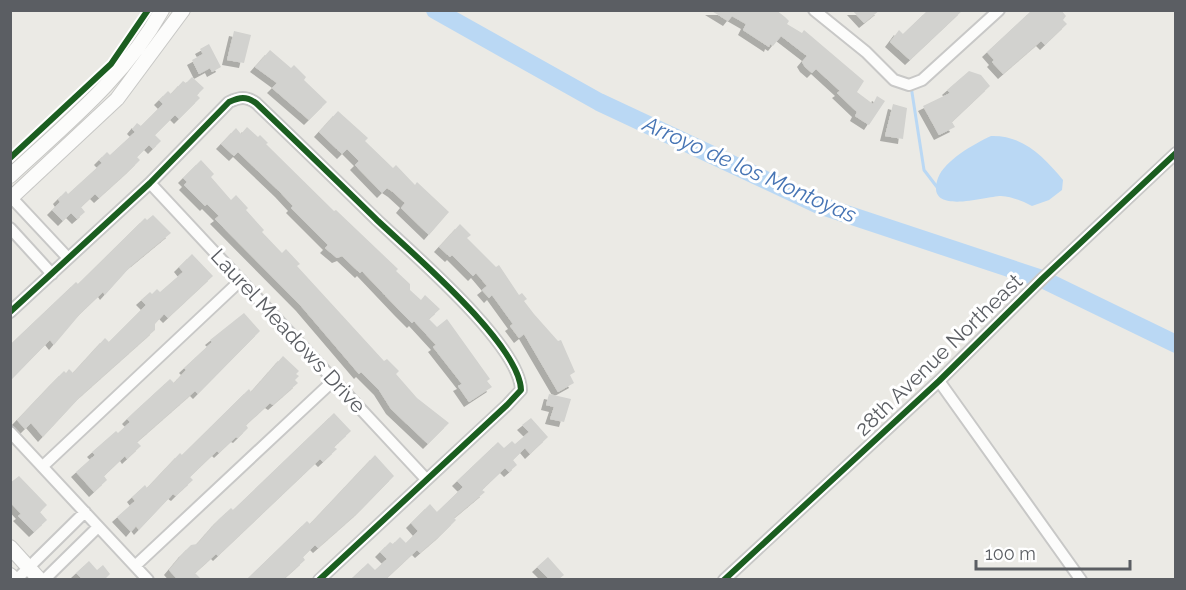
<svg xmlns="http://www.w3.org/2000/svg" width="1186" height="590" font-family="Raleway,sans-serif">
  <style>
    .water { fill: #bad8f4 }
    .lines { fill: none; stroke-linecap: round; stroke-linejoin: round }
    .stream { stroke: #bad8f4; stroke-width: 3 }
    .river { stroke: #bad8f4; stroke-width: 18 }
    .building { fill: #d2d2cf; filter: url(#shadow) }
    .street-casing { stroke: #c8c8c7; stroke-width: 14 }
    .secondary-casing { stroke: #c7c7c5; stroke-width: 16 }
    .street { stroke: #fcfcfb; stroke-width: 10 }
    .secondary { stroke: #fcfcfb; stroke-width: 14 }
    .cycleway-casing { stroke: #fff; stroke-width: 10 }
    .cycleway { stroke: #1b5e20; stroke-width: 6 }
    .labels { text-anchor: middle; stroke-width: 6; stroke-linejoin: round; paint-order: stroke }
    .street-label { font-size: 21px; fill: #5b5e63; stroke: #fff }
    .water-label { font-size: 22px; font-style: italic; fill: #4674b4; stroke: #fff }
  </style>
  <defs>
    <filter id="shadow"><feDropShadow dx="-5" dy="5" stdDeviation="0" flood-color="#0004"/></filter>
  </defs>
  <rect width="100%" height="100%" fill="#ebeae5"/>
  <path class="water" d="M991 136C1023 135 1044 157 1063 180L1062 190 1049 200 1032 206C1022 201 1013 197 1001 196 986 196 924 217 938 178 945 160 974 144 991 136Z"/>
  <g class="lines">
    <path class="stream" d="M911 86 924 170 937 187"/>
    <path class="river" d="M435 10 599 102 819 205 1042 279 1176 344"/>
  </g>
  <path class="building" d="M710 10H776L785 17 789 21 787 24 802 33 804 30 864 81 857 92 873 104 877 96 885 101 869 125 855 116 857 112 837 93 840 91 816 69 812 73 805 67 802 62 807 56 781 36 773 46 770 44 769 47 743 30 746 24 732 16 728 21Z
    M852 10H880L864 23Z
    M928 10H963L910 60 890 42 899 30 903 34Z
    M1032 10H1061L1066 16 1063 20 1067 24 1045 45 1041 41 1003 74 992 62 994 60 987 52Z
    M234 31 251 35 244 63 227 60Z
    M209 44 221 67 212 72 210 68 199 74 192 60 203 54 200 49Z
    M270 50 291 68 294 65 306 77 304 80 327 102 309 120 272 88 277 83 255 67Z
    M969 71 981 75 990 86 952 122 955 127 939 135 923 106 950 93 947 90Z
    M192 77 204 88 197 95 200 98 179 119 175 115 155 135 161 141 153 149 149 145 137 157 140 160 131 169 99 198 95 194 81 207 85 212 77 219 71 213 63 221 52 210 60 202 58 199 66 191 68 194 102 163 99 160 107 152 110 155 135 132 132 129 137 123 141 126 163 104 159 100 168 91 171 94 183 81 186 83Z
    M893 104 907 108 903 139 885 136Z
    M338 111 368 138 365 141 393 168 396 165 415 185 417 182 449 212 429 235 401 208 405 203 393 192 387 188 382 193 355 165 359 161 347 149 342 154 319 132Z
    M247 127 258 137 260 135 268 143 266 144 334 211 336 210 398 269 396 271 410 284V290L421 300 425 295 440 309 429 319 437 327 447 319 490 379 487 381 492 387 469 402 458 386 462 384 433 347 436 345 414 321 412 323 399 310 362 271 360 273 342 256 337 258 325 248 328 245 291 208 293 206 280 192 238 152 234 156 221 144 236 128 241 134Z
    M201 160 214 174 211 177 231 200 236 195 248 208 246 210 264 230 262 232 282 253 286 249 300 264 297 266 384 361 387 359 399 371 396 374 417 398 449 423 428 444 391 409 379 390 361 372 359 374 301 306 215 219 219 216 207 204 205 206 184 185 187 182 183 178Z
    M153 215 171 233 131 266 105 295 103 292 81 313 54 345 50 340 10 381V345L17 338 76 282 78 284 145 218 147 220Z
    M460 224 471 235 467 238 496 267 499 265 519 295 522 293 527 299 524 301 534 314 558 341 561 340 575 372 570 375 574 383 558 392 524 334 519 338 510 326 513 324 492 295 489 298 482 290 487 286 476 273 473 276 452 255 450 257 439 247Z
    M192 254 213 276 168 318 164 314 155 324V330L81 396 43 437 31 423 25 429 17 420 54 381 64 371 66 373 69 369 73 373 105 338 109 342 146 305 141 300 150 292 152 294 157 289 160 292 183 272 179 267Z
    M244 313 260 331 198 394 195 391 137 442 141 446 127 459 125 456 104 476 107 480 94 492 76 472 95 455 92 452 116 431 118 433 130 422 127 419 133 413 170 379 174 383 186 370 184 368 212 342 210 340Z
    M283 356 299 371 296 374 299 376 295 380 298 383 273 405 270 403 246 425 248 428 238 438 236 437 219 453 217 451 195 472 190 477 193 480 182 490 176 496 173 494 139 530 136 526 131 532 117 517 135 501 132 497 145 485 147 488 180 453 182 455 249 389 251 392Z
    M549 394 571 399 564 422 550 419 554 407 546 405Z
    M334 413 351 431 334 447 337 449 323 462 320 459 218 556 216 554 195 573 201 579H177L169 570 184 552 191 545 197 544 219 519 231 508 233 510Z
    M531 418 548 437 530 454 525 448 513 460 517 465 509 472 505 468 482 490 485 492 454 518 456 520 442 534 420 553 417 550 386 579H351L368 563 375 570 387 559 380 552 390 542 393 544 400 537 406 543 418 531 411 523 430 504 437 512 463 487 457 481 498 442 504 448 512 441 515 444 529 432 522 425Z
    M375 455 394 476 361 510 318 548 315 545 303 557 305 560 284 579H247L307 521 310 524Z
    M19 476 47 505 40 512 47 520 34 532 18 516 21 514 10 502V483Z
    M548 557 564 575 559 579H549L537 567Z
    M89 561 97 570 103 565 110 574 105 579H82L76 573Z"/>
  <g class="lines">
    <g class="street-casing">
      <path id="street" d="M814 10 866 52 894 80 909 85 922 80 999 10
        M150 183 426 479
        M10 196 68 258
        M10 228 52 274
        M10 312 150 183 229 102C240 97 246 96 256 103 297 142 338 182 378 221 412 253 520 345 521 390L507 405 319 580
        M939 381 1081 580
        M10 432 148 580
        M43 466 241 280
        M135 566 334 380
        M16 580 85 512
        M44 580 98 527
        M724 580 939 381 1042 279 1176 153"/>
    </g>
    <g class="secondary-casing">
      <path id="secondary" d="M10 176C66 124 125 77 162 10
        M10 199 117 99 183 10
        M10 547 40 580
        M10 575 15 580"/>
    </g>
    <use href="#street" class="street"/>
    <use href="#secondary" class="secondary"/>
    <g class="cycleway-casing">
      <path id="cycleway" d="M10 158 111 64 148 10
        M10 312 150 183 229 102C240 97 246 96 256 103 297 142 338 182 378 221 412 253 520 345 521 390L507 405 319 580
        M724 580 939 381 1042 279 1176 153"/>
    </g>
    <use href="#cycleway" class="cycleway"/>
  </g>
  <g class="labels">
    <g class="street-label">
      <text transform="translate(288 331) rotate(47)" y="7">Laurel Meadows Drive</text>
      <text transform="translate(939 355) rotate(-44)" y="7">28th Avenue Northeast</text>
    </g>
    <g class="water-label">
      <text transform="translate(750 169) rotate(24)" y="8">Arroyo de los Montoyas</text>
    </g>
  </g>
  <rect width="1186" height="590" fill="none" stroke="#5b5e63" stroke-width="24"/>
  <path d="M976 560v9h154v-9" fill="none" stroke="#5b5e63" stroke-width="3"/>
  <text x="985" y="560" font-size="18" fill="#5b5e63" stroke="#ffffff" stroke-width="4.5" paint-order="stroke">100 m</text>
</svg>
